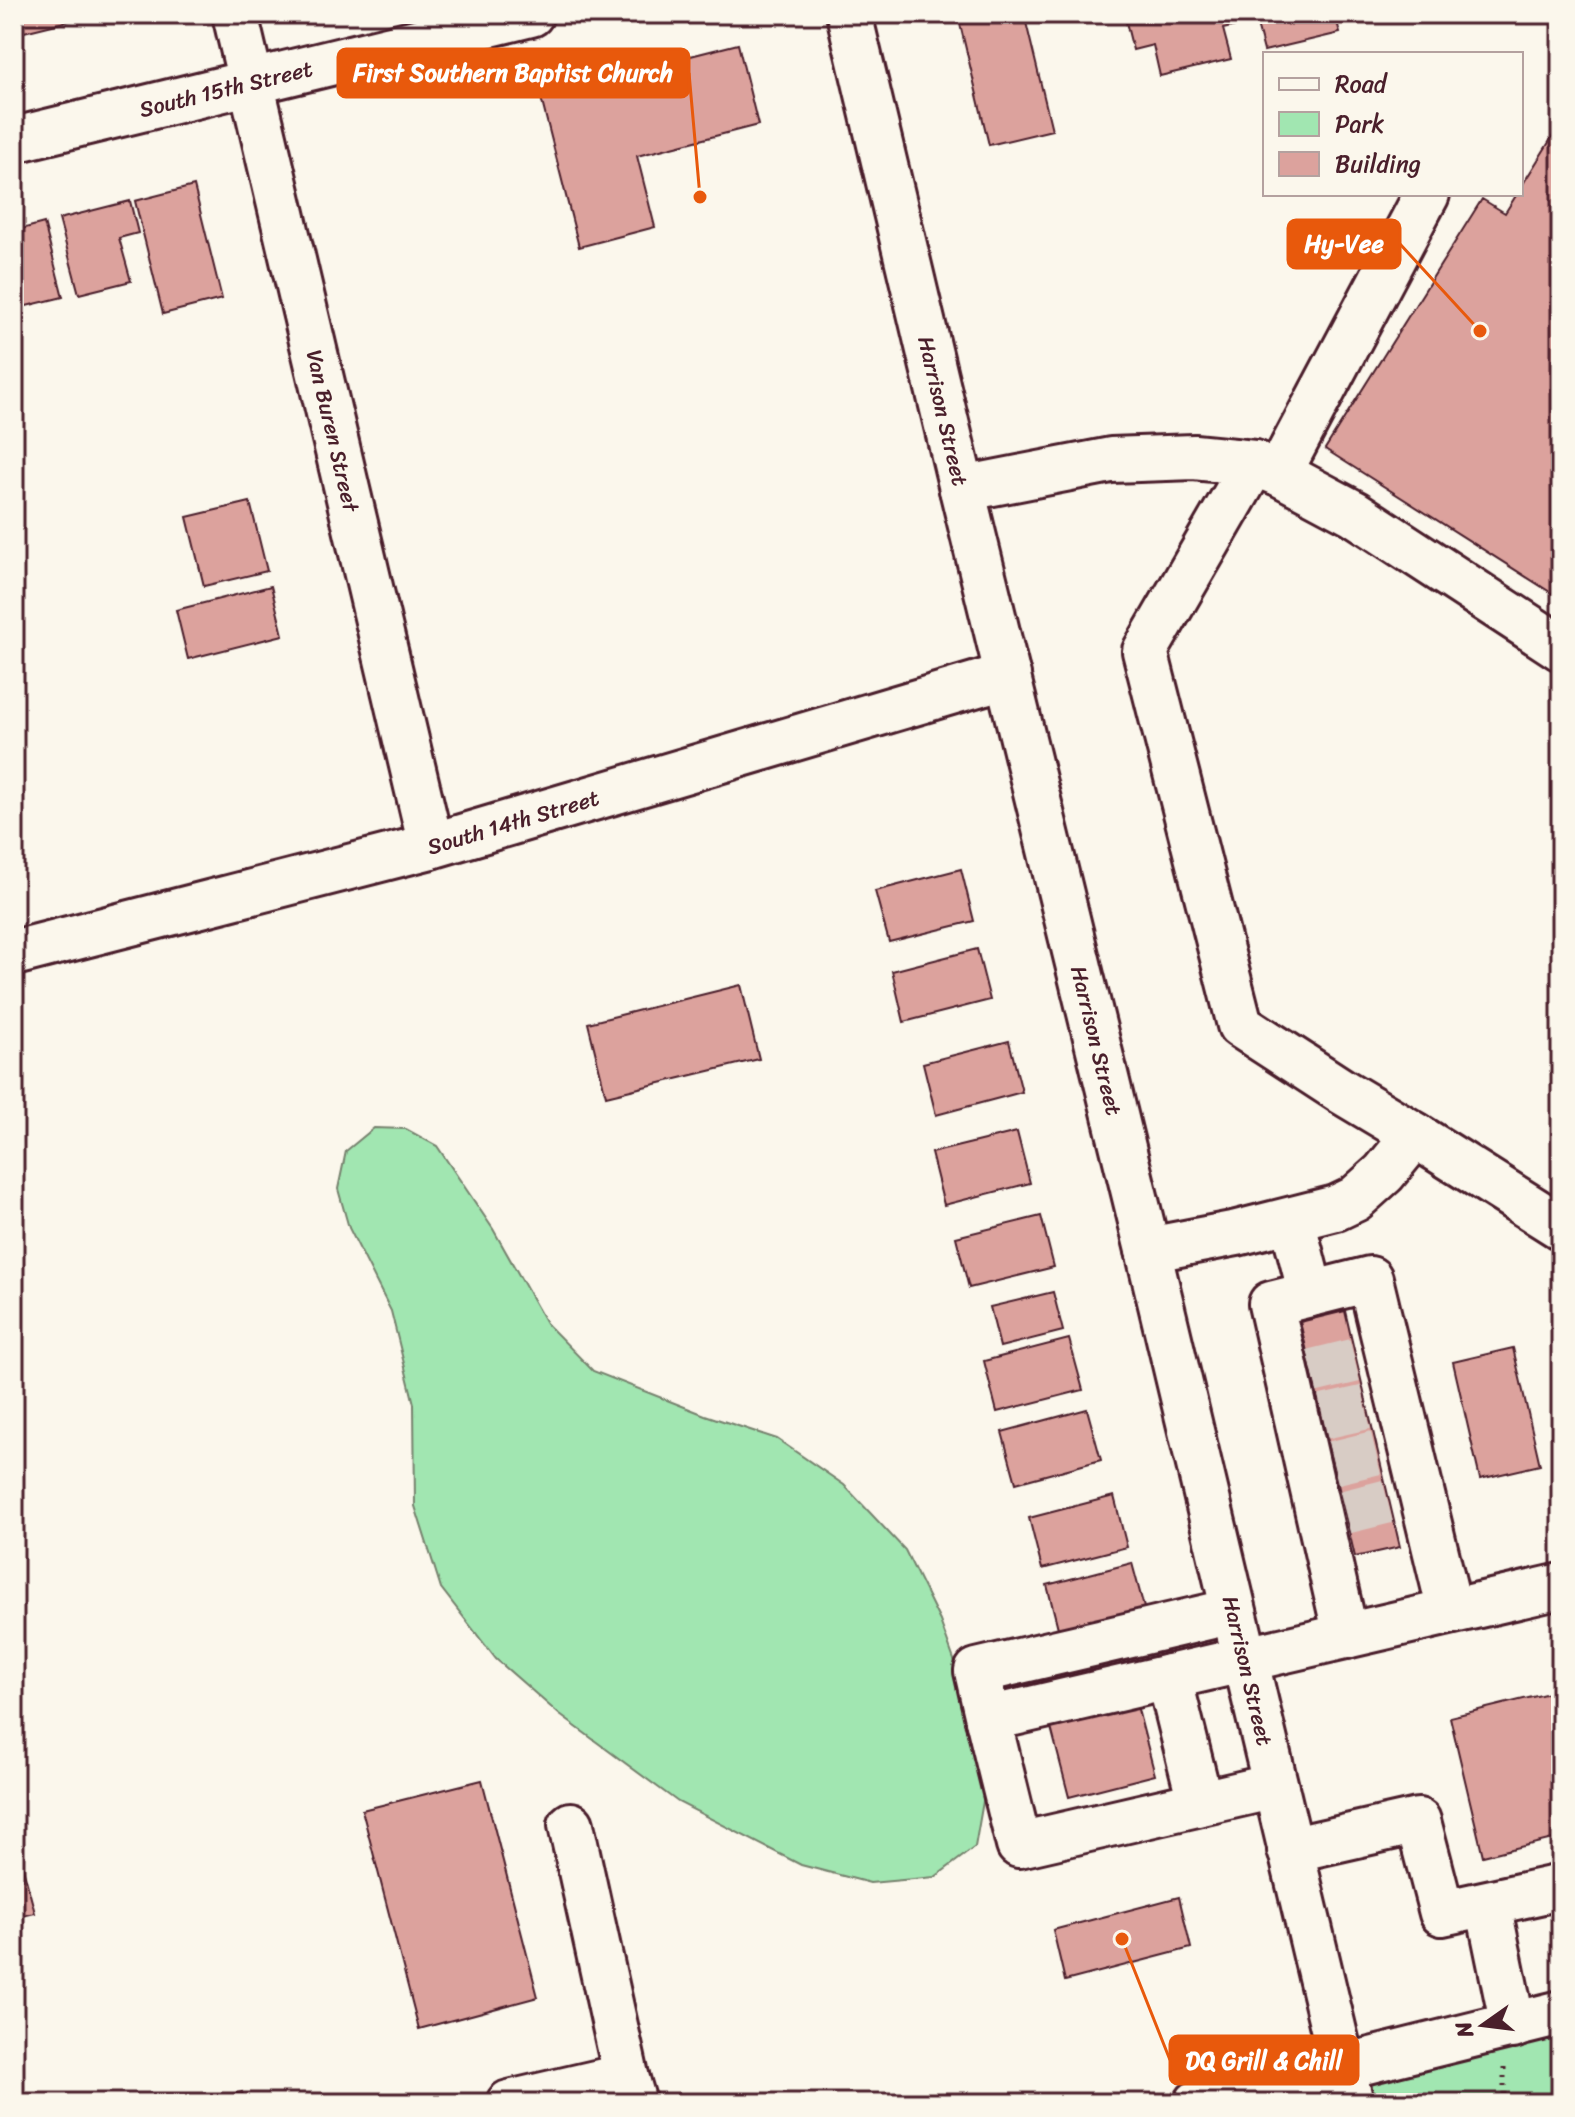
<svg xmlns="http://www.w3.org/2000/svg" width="1575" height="2117" font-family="Sriracha,sans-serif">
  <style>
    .green { fill: #a1e6b1; stroke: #76826e; stroke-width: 2 }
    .building { fill: #dca29d; stroke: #4a1f2b; stroke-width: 2 }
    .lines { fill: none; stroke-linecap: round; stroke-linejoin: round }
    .minor-tunnel { stroke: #d8ccc5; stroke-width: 44; stroke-dasharray: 44 22; stroke-linecap: butt }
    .minor-casing { stroke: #4a1f2b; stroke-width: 50 }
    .path { stroke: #4a1f2b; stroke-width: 5; stroke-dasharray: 2 6; stroke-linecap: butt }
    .minor { stroke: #fbf7ec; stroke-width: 44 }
    .labels { text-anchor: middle; stroke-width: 8; stroke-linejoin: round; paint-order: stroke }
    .street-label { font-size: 22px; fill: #4a1f2b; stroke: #fbf7ec }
    .leader { fill: none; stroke: #e8590c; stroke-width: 3 }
    .callout-dot { fill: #e8590c; stroke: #fbf7ec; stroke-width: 3 }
    .callout { fill: #e8590c; stroke: #e8590c; stroke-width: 3 }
    .callout-label { font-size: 24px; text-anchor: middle; font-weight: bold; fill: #fff }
  </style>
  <rect width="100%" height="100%" fill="#fbf7ec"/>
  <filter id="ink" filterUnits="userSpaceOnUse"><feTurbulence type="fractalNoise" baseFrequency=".0125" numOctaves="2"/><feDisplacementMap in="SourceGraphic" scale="16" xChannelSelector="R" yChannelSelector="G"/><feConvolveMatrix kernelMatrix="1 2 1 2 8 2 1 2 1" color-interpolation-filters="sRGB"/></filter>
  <g filter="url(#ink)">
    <path class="green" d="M374 1128 406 1129 437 1146 493 1229 546 1323 593 1371 705 1415 777 1439 844 1485 905 1550 940 1621 968 1699 985 1790 975 1847 935 1877 870 1883 801 1865 678 1802 560 1715 496 1659 441 1588 415 1506 414 1404 391 1311 349 1228 338 1189 346 1151Z
      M1561 2013V2103H1351L1342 2068Z"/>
    <path class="building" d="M14 14H84L85 17 16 34Z
      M1001 14H1024L1052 130 989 145 960 24Z
      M1124 14H1335L1340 33 1264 51 1256 21 1223 29 1231 59 1160 76 1153 45 1133 50Z
      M738 44 758 125 637 156 655 227 579 247 540 94Z
      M1561 123V599L1325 449 1482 199 1505 213 1517 194H1521V187Z
      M194 186 222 299 163 314 135 201Z
      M130 201 138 233 119 238 131 281 79 294 59 219Z
      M44 223 63 297 14 309V231Z
      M250 502 267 571 204 586 187 517Z
      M271 586 283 635 188 659 176 610Z
      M961 869 974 921 889 942 875 891Z
      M977 949 990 1000 904 1022 892 971Z
      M741 985 759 1059 606 1096 588 1023Z
      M1009 1041 1022 1092 936 1115 923 1063Z
      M1017 1132 1030 1183 944 1205 931 1153Z
      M1041 1216 1054 1267 969 1288 956 1237Z
      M1053 1292 1063 1331 1000 1347 990 1307Z
      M1345 1311 1400 1547 1355 1557 1300 1322Z
      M1069 1339 1083 1390 997 1412 984 1361Z
      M1513 1348 1540 1465 1480 1479 1453 1362Z
      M1087 1409 1101 1460 1016 1483 1002 1432Z
      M1114 1496 1127 1547 1042 1569 1029 1518Z
      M1132 1563 1146 1615 1060 1636 1047 1585Z
      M1561 1690V1837L1483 1856 1450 1717Z
      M1134 1694 1155 1775 1069 1797 1048 1716Z
      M482 1780 538 1997 419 2029 362 1810Z
      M14 1834 35 1913 14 1918Z
      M1179 1897 1191 1948 1065 1981 1053 1930Z
      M242 2092 245 2103H200Z"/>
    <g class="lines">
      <path class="minor-tunnel" d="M1312 1371 1357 1360
        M1323 1417 1367 1407
        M1333 1463 1378 1452
        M1345 1512 1389 1501"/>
      <g class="minor-casing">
        <g id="minor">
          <path id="s1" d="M235 14 431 846"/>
          <path id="s2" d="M849 14 962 489 1148 1250 1351 2103"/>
          <path id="s3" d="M14 140 531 14"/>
          <path d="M1254 463 1145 651 1240 1025 1343 1092 1415 1135"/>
          <path d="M1279 473 1427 194"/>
          <path d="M962 489 1111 460 1194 457 1254 463 1279 473 1354 513 1561 648"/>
          <path id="s4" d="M14 953 431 846 1008 675"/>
          <path d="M1292 1220 1311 1294"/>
          <path d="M1148 1250 1237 1233 1336 1208 1355 1199 1384 1173 1415 1135 1561 1227"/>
          <path d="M1346 1636 1271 1304 1370 1279 1450 1611"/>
          <path d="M1169 1677 1200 1802"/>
          <path d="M988 1719 977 1671 1233 1611"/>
          <path d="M1275 1786 1019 1845 988 1719 1561 1586"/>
          <path d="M571 1825 626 2076"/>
          <path d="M1290 1850 1418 1821 1442 1913 1561 1887"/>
          <path d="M1488 1904 1513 2026"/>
          <path d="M509 2103 626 2076 634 2103"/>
          <path d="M1197 2103 1561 2013"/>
        </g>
      </g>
      <path class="path" d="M1504 2068V2103"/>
      <use href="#minor" class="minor"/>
    </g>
  </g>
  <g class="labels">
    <g class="street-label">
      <text dy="8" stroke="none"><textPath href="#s3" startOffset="218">South 15th Street</textPath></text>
      <text dy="8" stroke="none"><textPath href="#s2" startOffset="408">Harrison Street</textPath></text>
      <text dy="8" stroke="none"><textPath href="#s1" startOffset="428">Van Buren Street</textPath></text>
      <text dy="8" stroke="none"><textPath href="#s4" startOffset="516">South 14th Street</textPath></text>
      <text dy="8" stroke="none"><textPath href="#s2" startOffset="1056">Harrison Street</textPath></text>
      <text dy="8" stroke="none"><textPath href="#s2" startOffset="1704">Harrison Street</textPath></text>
    </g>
  </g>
  <path class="leader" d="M700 197L689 73M1480 331L1400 244M1122 1939L1170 2060"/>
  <g class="callout-dot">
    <circle cx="700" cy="197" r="8"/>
    <circle cx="1480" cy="331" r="8"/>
    <circle cx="1122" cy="1939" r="8"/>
  </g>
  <g class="callout">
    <rect x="338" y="49" width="351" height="48" rx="8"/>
    <rect x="1288" y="220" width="112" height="48" rx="8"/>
    <rect x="1170" y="2036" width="188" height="48" rx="8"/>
  </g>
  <g class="callout-label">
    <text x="513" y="81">First Southern Baptist Church</text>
    <text x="1344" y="252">Hy-Vee</text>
    <text x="1264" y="2069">DQ Grill &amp; Chill</text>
  </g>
  <rect width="1575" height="2117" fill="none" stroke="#fbf7ec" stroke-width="48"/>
  <rect x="24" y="24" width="1527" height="2069" fill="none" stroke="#4a1f2b" stroke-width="3" filter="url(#ink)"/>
  <rect x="1263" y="52" width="260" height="144" fill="#fbf7ec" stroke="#b4a19f" stroke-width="2"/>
  <rect x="1279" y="78" width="40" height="12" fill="#fbf7ec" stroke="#b4a19f" stroke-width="2"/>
  <text x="1335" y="92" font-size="24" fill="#4a1f2b">Road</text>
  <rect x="1279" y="112" width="40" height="24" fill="#a1e6b1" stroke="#b4a19f" stroke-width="2"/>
  <text x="1335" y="132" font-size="24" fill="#4a1f2b">Park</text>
  <rect x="1279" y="152" width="40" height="24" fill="#dca29d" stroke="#b4a19f" stroke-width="2"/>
  <text x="1335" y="172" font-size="24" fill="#4a1f2b">Building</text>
  <g transform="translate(1483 2025) rotate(256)" stroke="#fbf7ec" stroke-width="6" paint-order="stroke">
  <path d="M0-6L14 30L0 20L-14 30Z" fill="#4a1f2b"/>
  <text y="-12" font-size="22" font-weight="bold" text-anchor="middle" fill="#4a1f2b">N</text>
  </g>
</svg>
